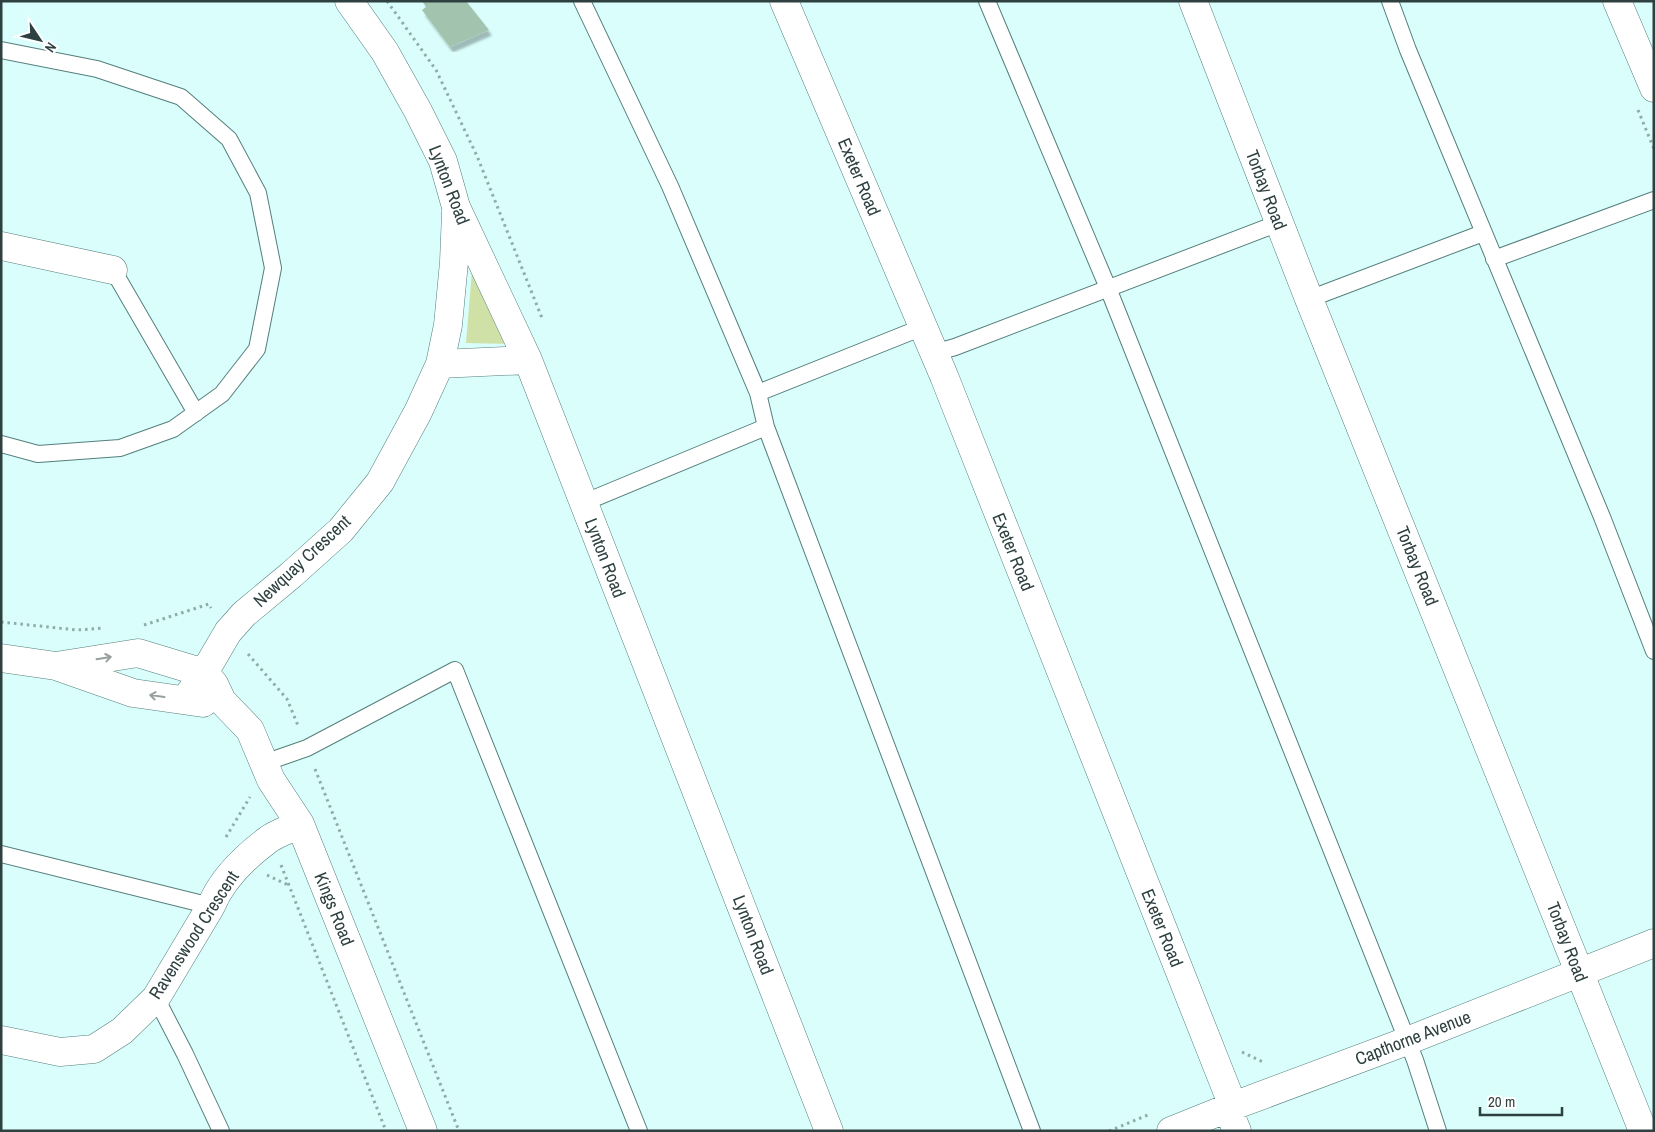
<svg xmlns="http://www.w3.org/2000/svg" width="1655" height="1132" font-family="'Archivo Narrow',sans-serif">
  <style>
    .green { fill: #cfe1a7 }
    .building { fill: #a2c4ae; filter: url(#shadow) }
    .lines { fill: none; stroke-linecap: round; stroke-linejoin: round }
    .service-casing { stroke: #547f7d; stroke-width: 18 }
    .minor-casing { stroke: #547f7d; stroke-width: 29 }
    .path { stroke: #8faca9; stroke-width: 3; stroke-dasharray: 2.5 4; stroke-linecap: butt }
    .service { stroke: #fff; stroke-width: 16 }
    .minor { stroke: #fff; stroke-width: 28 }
    .oneway { stroke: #96a09f }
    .labels { text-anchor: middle; stroke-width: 4.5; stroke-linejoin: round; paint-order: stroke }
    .street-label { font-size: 18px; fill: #2e403f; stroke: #fff }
  </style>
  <defs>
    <filter id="shadow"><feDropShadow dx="3" dy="5.5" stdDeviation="1" flood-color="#0004"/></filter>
  </defs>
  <rect width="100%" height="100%" fill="#d9fefb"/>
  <path class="green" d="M472 271 513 344 466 343Z"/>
  <path class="building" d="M422 1H466L489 30 450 47 422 10 426 7Z"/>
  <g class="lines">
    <g class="service-casing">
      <path id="service" d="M582 1 670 186 758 393 766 427 1032 1131
        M987 1 1108 288 1415 1060 1438 1131
        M1390 1 1408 50 1602 517 1654 651
        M1 50 97 69 181 97 229 139 258 193 273 268 257 349 222 394 173 429 120 448 38 454 1 444
        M1494 259 1654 200
        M113 270 196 413
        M1309 299 1483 233
        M934 353 955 347 1279 223
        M758 393 923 327
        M583 503 766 427
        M264 763 307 748 455 670 639 1131
        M1 854 211 906
        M156 998 185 1054 221 1131"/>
    </g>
    <g class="minor-casing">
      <path id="minor" d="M349 1 385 52 418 111 443 161 456 207 528 360 829 1131
        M784 1 944 376 1233 1106
        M1193 1 1309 299 1643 1131
        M1617 1 1654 88
        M1 246 113 270
        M440 364 528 360
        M1 658 56 666 133 693 203 703
        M56 666 138 653 204 673 214 684 222 701 250 730 271 780 300 824 423 1131
        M185 700 204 673 228 632 244 614 291 575 341 530 380 482 418 412 440 364 448 325 454 262 456 212
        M1 1040 60 1052 94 1049 122 1031 156 998 211 906C222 879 246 856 269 839 278 833 290 829 300 824
        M1228 1109 1237 1131
        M1171 1131 1233 1106 1407 1041 1654 943"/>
    </g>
    <path class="path" d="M387 1 436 70 477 156 542 318
      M1638 110 1654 149
      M1 622 77 630 103 628
      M144 625 209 604 211 608
      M248 654 287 699 299 728
      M315 769 459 1131
      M226 837 250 797
      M281 865 386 1131
      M267 875 288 885
      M1242 1052 1265 1063
      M1109 1131 1148 1115"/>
    <use href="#service" class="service"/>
    <use href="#minor" class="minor"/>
  </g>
  <defs><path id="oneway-shaft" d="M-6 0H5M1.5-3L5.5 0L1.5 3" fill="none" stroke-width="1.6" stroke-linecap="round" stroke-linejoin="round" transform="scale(1.25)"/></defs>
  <g class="oneway">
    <use href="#oneway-shaft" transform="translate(104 658) rotate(-9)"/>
    <use href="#oneway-shaft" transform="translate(157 696) rotate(-172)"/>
  </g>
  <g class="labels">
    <g class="street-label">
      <text transform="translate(859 177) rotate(67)" y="6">Exeter Road</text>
      <text transform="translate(449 185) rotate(69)" y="6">Lynton Road</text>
      <text transform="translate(1266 190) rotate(69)" y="6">Torbay Road</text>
      <text transform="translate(1013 552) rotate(68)" y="6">Exeter Road</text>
      <text transform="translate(605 558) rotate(69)" y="6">Lynton Road</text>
      <text transform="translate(302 561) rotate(-43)" y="6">Newquay Crescent</text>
      <text transform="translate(1417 566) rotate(68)" y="6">Torbay Road</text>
      <text transform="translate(334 909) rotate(68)" y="6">Kings Road</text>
      <text transform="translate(1162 928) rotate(68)" y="6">Exeter Road</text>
      <text transform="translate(194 935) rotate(-57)" y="6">Ravenswood Crescent</text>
      <text transform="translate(753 935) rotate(69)" y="6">Lynton Road</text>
      <text transform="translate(1567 942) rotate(69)" y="6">Torbay Road</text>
      <text transform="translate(1413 1038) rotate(-21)" y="6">Capthorne Avenue</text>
    </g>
  </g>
  <rect width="1655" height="1132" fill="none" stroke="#2e403f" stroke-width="5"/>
  <g transform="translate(40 40) rotate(125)" stroke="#ffffff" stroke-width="4" paint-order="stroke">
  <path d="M0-4L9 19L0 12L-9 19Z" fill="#2e403f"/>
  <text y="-8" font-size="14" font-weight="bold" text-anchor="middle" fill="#2e403f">N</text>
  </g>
  <path d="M1480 1107v8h82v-8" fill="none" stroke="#2e403f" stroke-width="2.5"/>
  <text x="1488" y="1107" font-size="15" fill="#2e403f" stroke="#ffffff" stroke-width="4" paint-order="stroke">20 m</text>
</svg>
